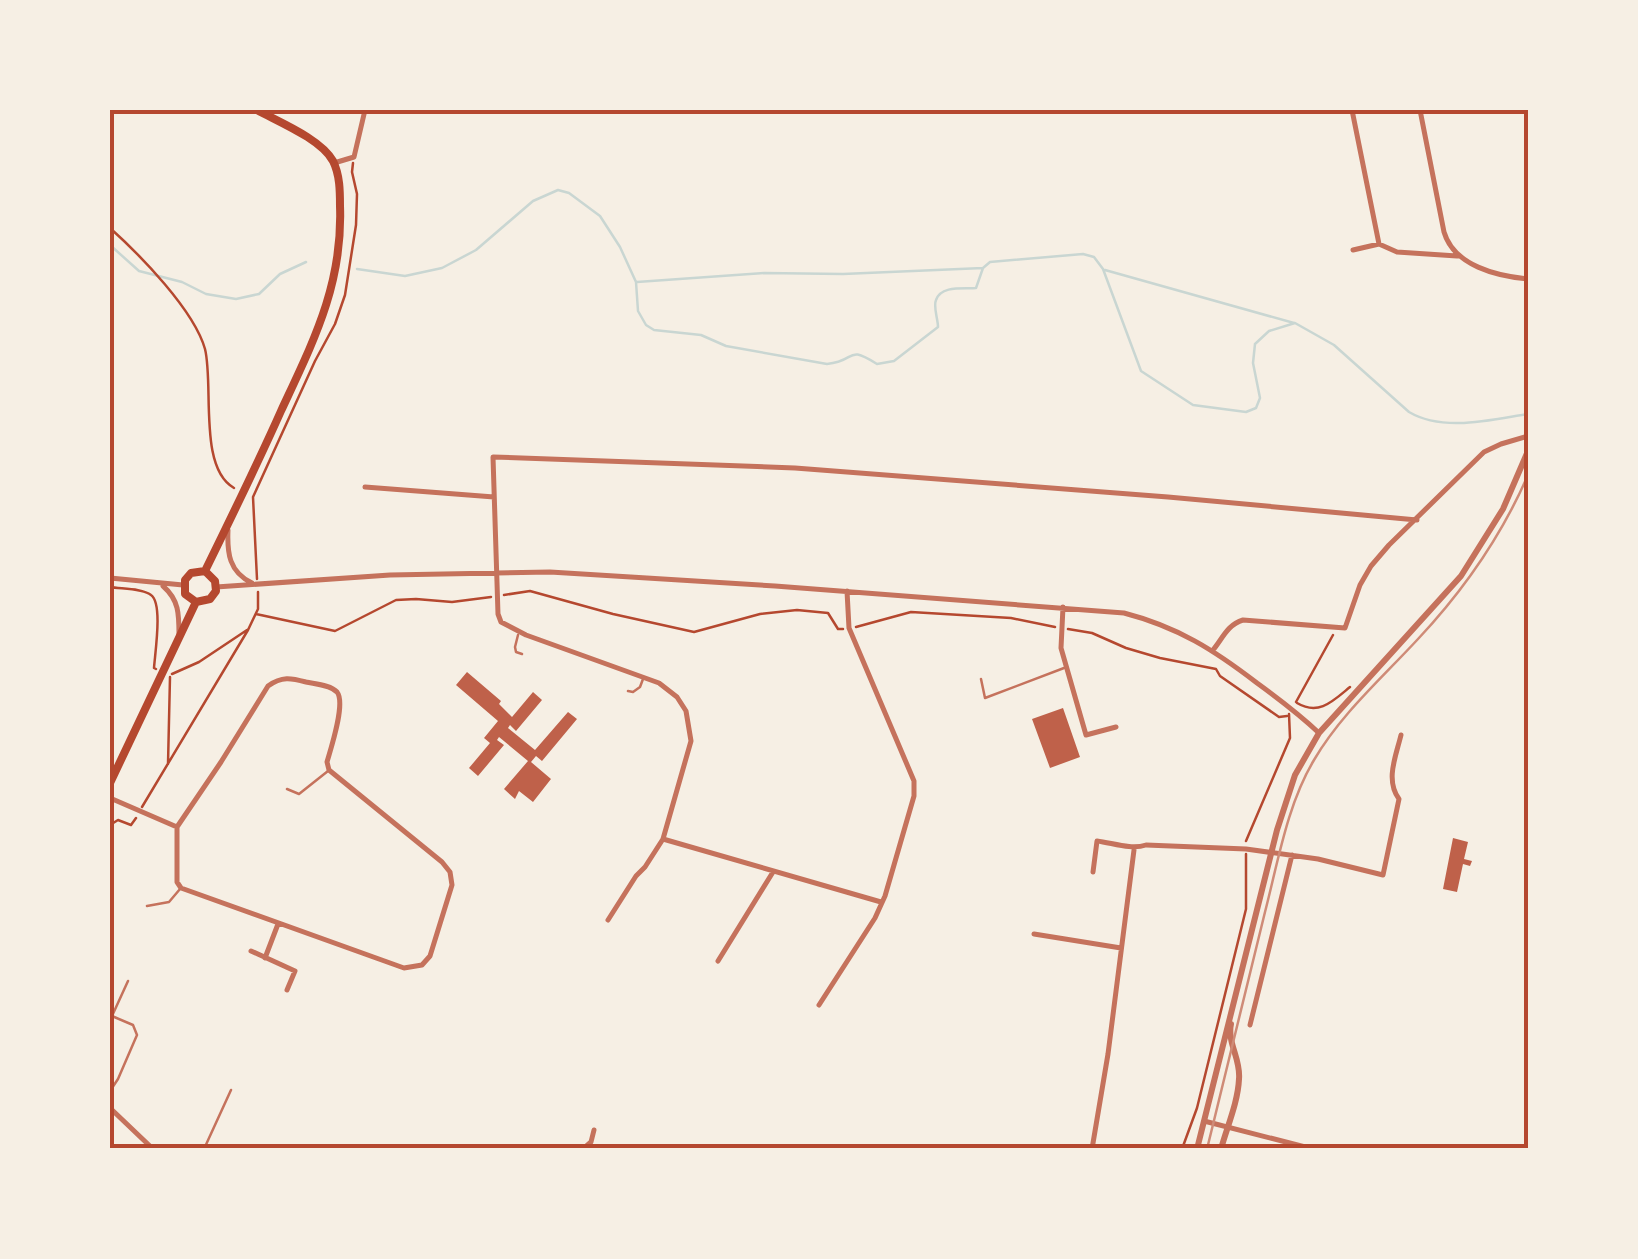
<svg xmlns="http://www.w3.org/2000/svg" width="1638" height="1259" font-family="'Exo 2',sans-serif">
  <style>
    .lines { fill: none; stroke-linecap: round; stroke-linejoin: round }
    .stream { stroke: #c9d6d2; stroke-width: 2.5 }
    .building { fill: #bf614a }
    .path { stroke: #b5482f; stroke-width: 2.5 }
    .service { stroke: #c5725c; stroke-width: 2.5 }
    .minor { stroke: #c5725c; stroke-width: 5 }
    .tertiary { stroke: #c5725c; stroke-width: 6 }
    .secondary { stroke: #b5482f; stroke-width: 8 }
    .tram { stroke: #cf8b77; stroke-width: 2.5 }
    .neatline { fill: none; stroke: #b5482f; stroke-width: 4 }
  </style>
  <rect width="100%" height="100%" fill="#f6efe4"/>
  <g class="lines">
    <path class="stream" d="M110 245 139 271 182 282 206 294 236 299 259 294 280 274 306 262
      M357 269 405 276 442 268 476 250 533 201 558 190 569 193 600 216 620 247 636 282 638 311 646 325 654 330 701 335 726 346 827 364C858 361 845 344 877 364L894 361 938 327C938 319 933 307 936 300 941 285 964 289 976 288L983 268 990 262 1083 254 1094 257 1103 269 1141 371 1193 405 1246 412 1256 408 1260 398 1253 363 1255 344 1269 331 1295 323 1334 345 1409 412C1443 432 1490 420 1527 414
      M1105 270 1294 323
      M637 282 764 273 843 274 983 268"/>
  </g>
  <path class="building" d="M467 672 501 701 499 704 512 717 533 692 542 700 516 731 510 725 508 728 535 750 568 712 577 719 542 761 536 756 531 762 551 779 533 802 519 791 515 799 504 789 528 761 499 737 497 740 504 745 478 776 469 768 490 743 484 738 498 721 456 685Z
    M1063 708 1080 757 1050 768 1032 719Z
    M1453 838 1468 842 1464 859 1472 861 1470 866 1463 864 1457 892 1443 889Z"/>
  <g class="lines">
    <path class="path" d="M110 228C140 255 194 310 205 349 214 385 198 468 234 488
      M257 579 253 497 315 361 335 324 345 295 356 225 357 194 352 172 353 163
      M110 587C121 589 142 588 151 595 163 603 155 653 154 668L156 669
      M504 595 530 591 613 614 694 632 760 614 797 610 828 613 838 629H843
      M256 614 335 631 396 600 416 599 452 602 491 597
      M856 627 911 612 1011 618 1055 627
      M1068 629 1092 633 1126 648 1160 658 1216 669 1220 676 1279 717 1287 716
      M172 674 199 662 247 630
      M1296 702 1333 635
      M1297 703C1319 716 1333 701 1350 687
      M168 764 170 677
      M142 807 248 630 258 609V592
      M110 825 118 820 131 825 136 818
      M1246 841 1290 738 1289 714
      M1182 1149 1197 1108 1246 909V854"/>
    <path class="service" d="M518 635 515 647 516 652 522 654
      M110 678V681
      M981 679 985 698 1064 668
      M628 691 633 692 640 687 643 679
      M287 789 299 794 328 771
      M147 906 169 902 180 889
      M110 1091 118 1079 137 1035 133 1025 112 1016 128 981
      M204 1149 231 1090"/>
    <path class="minor" d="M1352 110 1379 244 1397 252 1457 256
      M1420 110 1444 232C1454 266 1497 276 1528 279
      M334 163 354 157 365 110
      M1353 250 1379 244
      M365 487 494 497
      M228 530C227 553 229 572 252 583
      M110 578 183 585
      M163 586C179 600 179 614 179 635
      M216 587 390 575 550 572 775 586 1124 613C1178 627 1214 650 1257 683 1279 699 1300 715 1319 733
      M1063 607 1061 648 1086 735 1116 727
      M1213 650C1223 638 1227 625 1243 620L1345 628 1360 585 1371 566 1389 545 1484 452 1501 444 1528 436
      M110 798 177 827 221 762 268 686C282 676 291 678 306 682 315 684 331 685 337 692 346 703 331 748 327 762L329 770 442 862 450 872 452 885 430 956 422 965 404 968 181 888 177 882V827
      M663 839 881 902
      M1093 872 1097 841C1113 843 1131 850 1146 845L1246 849 1318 859 1383 875 1399 799C1385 780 1396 756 1401 735
      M608 920 636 876 645 867 663 839 691 741 686 711 677 697 659 683 526 635 501 622 498 614 493 457 795 468 1168 497 1417 520
      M1034 934 1121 948
      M251 951 295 971 287 990
      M265 958 278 924
      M718 961 773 872
      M819 1005 875 918 885 896 914 796V781L849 628 847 591
      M1250 1025 1292 855
      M110 1108 153 1149
      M1204 1121 1313 1149
      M583 1149 591 1142 594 1130
      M1092 1149 1108 1054 1134 850"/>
    <path class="tertiary" d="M1197 1149 1277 830 1295 775 1319 733 1461 576 1503 509 1528 451
      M1221 1149C1227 1127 1238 1102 1239 1079 1241 1059 1227 1043 1231 1024"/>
    <path class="secondary" d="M205 571C231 518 257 465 281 411 313 342 343 285 340 206 340 192 340 175 333 161 321 139 279 122 257 110
      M196 602 185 594V580L191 573 205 571
      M196 602 210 599 216 591 215 581 205 571
      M110 783 196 602"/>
    <path class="tram" d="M1207 1149C1226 1070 1246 991 1265 912 1278 862 1287 805 1314 760 1341 714 1382 678 1418 639 1464 590 1501 537 1528 475"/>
  </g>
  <rect width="1638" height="1259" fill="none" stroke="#f6efe4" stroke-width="225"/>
  <rect x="112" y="112" width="1414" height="1034" class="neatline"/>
</svg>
